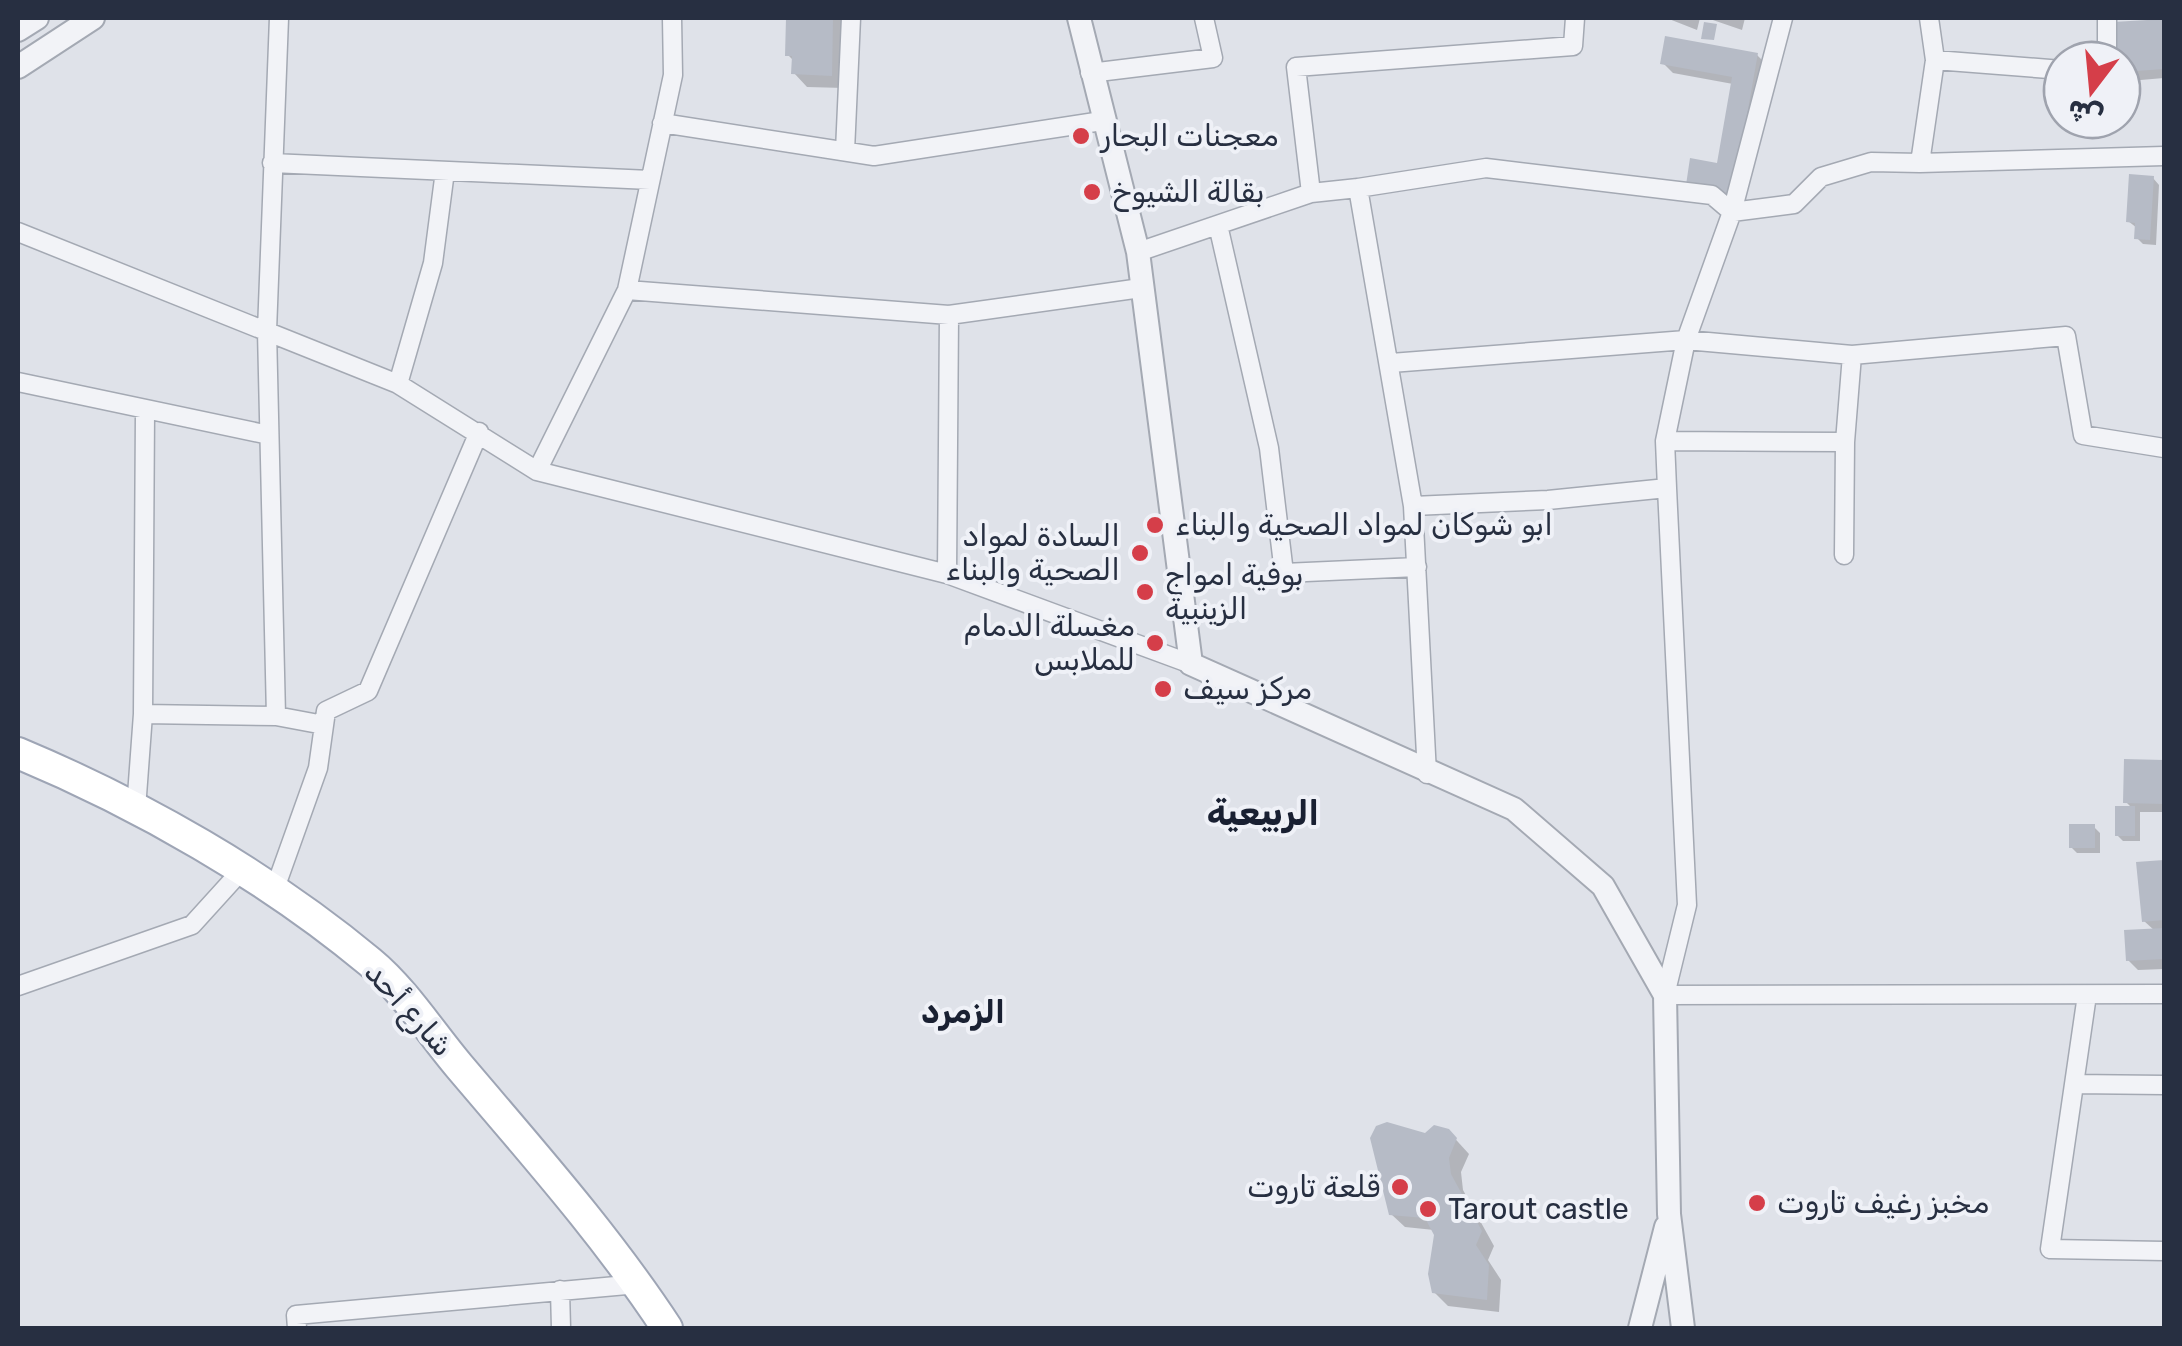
<svg xmlns="http://www.w3.org/2000/svg" width="2182" height="1346" font-family="Rubik,'Noto Sans Arabic',sans-serif">
  <style>
    .shadow { fill: #0003 }
    .building { fill: #b6bbc6 }
    .lines { fill: none; stroke-linecap: round; stroke-linejoin: round }
    .minor-casing { stroke: #a4a9b3; stroke-width: 21 }
    .tertiary-casing { stroke: #a4a9b3; stroke-width: 26 }
    .primary-casing { stroke: #9ea5b5; stroke-width: 34 }
    .minor { stroke: #f2f3f7; stroke-width: 18 }
    .tertiary { stroke: #f2f3f7; stroke-width: 22 }
    .primary { stroke: #fff; stroke-width: 30 }
    .poi-dot { fill: #d53e49; stroke: #eff1f7; stroke-width: 4 }
    .labels { text-anchor: middle; stroke-width: 8; stroke-linejoin: round; paint-order: stroke }
    .poi-label { font-size: 30px; fill: #272f41; stroke: #eff1f7; text-anchor: start }
    .street-label { font-size: 30px; fill: #272f41; stroke: #eff1f7 }
    .neighbourhood-label { font-size: 32px; font-weight: bold; fill: #192032; stroke: #eff1f7 }
    .quarter-label { font-size: 35px; font-weight: bold; fill: #192032; stroke: #eff1f7 }
  </style>
  <rect width="100%" height="100%" fill="#dfe2e9"/>
  <path class="shadow" d="M790 18H853L844 88 807 87 794 73V61L788 55Z
    M1700 18 1697 30 1669 19V18Z
    M1707 18H1745L1742 30Z
    M2164 21V78L2129 81 2118 60 2116 25Z
    M1757 55 1767 65 1742 202 1698 194 1719 166 1733 84 1673 73 1663 63Z
    M2153 178 2159 185 2156 245 2143 244 2137 238V228L2128 221Z
    M2126 762 2164 763V812H2140V841H2123L2117 835 2132 808 2126 802Z
    M2094 827 2100 833V853H2077L2071 847Z
    M2164 862V969L2138 970 2128 960 2155 931 2144 921 2139 864Z
    M1448 1131 1469 1154 1461 1172 1463 1190 1494 1246 1488 1260 1501 1280 1499 1312 1448 1306 1434 1292V1230L1405 1227 1391 1214 1425 1136Z"/>
  <path class="building" d="M786 18H833L832 76 791 74 792 56H785Z
    M2164 19V69L2122 72V60H2116L2113 22Z
    M1704 22 1717 24 1714 40 1701 39Z
    M1665 36 1758 53 1733 194 1686 185 1690 158 1717 163 1732 77 1660 64Z
    M2129 174 2154 176 2150 240 2134 239 2135 223 2126 222Z
    M2124 759 2164 760V804L2123 803Z
    M2115 806H2135V836H2115Z
    M2069 824H2095V848H2069Z
    M2164 860V920L2142 922 2136 862Z
    M2164 928V959L2126 961 2124 930Z
    M1387 1122 1425 1133 1434 1125 1449 1129 1457 1138 1449 1158 1451 1174 1482 1231 1476 1245 1489 1265 1487 1300 1432 1293 1428 1274 1434 1235 1425 1218 1389 1215 1370 1138 1376 1126Z"/>
  <g class="lines">
    <g class="minor-casing">
      <path id="minor" d="M1783 18 1732 212 1794 204 1821 177 1871 162 1920 163
        M1929 18 1935 60
        M2107 60V18
        M2062 70 1935 60 1920 163 2164 156
        M1090 73 1213 58 1204 18
        M662 123 874 156 1102 121
        M845 151 851 18
        M272 163 650 180
        M1358 188 1486 168 1712 195 1732 212 1686 340 1852 355
        M1311 193 1296 67 1573 46 1575 18
        M1218 225 1269 448 1284 573 1417 567
        M18 232 398 384 537 471 947 574 1191 664
        M1138 252 1311 193 1358 188 1413 506 1427 774
        M627 290 949 315 1141 288
        M1391 363 1686 340 1665 441
        M18 382 269 435
        M398 384 433 263 445 171
        M537 471 627 290 673 75 672 18
        M1667 488 1687 905 1665 995 2164 994
        M1413 506 1548 500 1667 488 1665 441 1845 442 1852 355 2066 336 2083 435 2164 448
        M1844 555 1845 442
        M947 574 949 315
        M143 714 276 716 267 331 279 18
        M276 716 324 725
        M136 809 143 714 145 412
        M273 894 318 768 326 711 368 691 479 432
        M18 986 192 925 241 871
        M2087 995 2050 1249 2164 1251
        M2074 1084 2164 1085
        M560 1290 561 1328
        M297 1328 296 1315 638 1284"/>
    </g>
    <g class="tertiary-casing">
      <path id="tertiary" d="M1079 18 1138 252 1191 664 1514 809 1603 886 1665 995 1669 1214 1683 1328
        M18 30 37 18
        M18 67 93 18
        M1640 1328 1666 1227"/>
    </g>
    <g class="primary-casing">
      <path id="primary" d="M18 753C140 804 268 877 370 962 404 990 431 1033 459 1066 531 1151 606 1235 667 1328"/>
    </g>
    <use href="#minor" class="minor"/>
    <use href="#tertiary" class="tertiary"/>
    <use href="#primary" class="primary"/>
  </g>
  <g class="poi-dot">
    <circle cx="1081" cy="136" r="10"/>
    <circle cx="1092" cy="192" r="10"/>
    <circle cx="1155" cy="525" r="10"/>
    <circle cx="1140" cy="553" r="10"/>
    <circle cx="1145" cy="592" r="10"/>
    <circle cx="1155" cy="643" r="10"/>
    <circle cx="1163" cy="689" r="10"/>
    <circle cx="1400" cy="1187" r="10"/>
    <circle cx="1757" cy="1203" r="10"/>
    <circle cx="1428" cy="1209" r="10"/>
  </g>
  <g class="labels">
    <g class="poi-label">
      <text x="1101" y="146">معجنات البحار</text>
      <text x="1112" y="202">بقالة الشيوخ</text>
      <text x="1175" y="535">ابو شوكان لمواد الصحية والبناء</text>
      <text x="1120" y="546" text-anchor="end">السادة لمواد<tspan x="1120" dy="34">الصحية والبناء</tspan></text>
      <text x="1165" y="585">بوفية امواج<tspan x="1165" dy="34">الزينبية</tspan></text>
      <text x="1135" y="636" text-anchor="end">مغسلة الدمام<tspan x="1135" dy="34">للملابس</tspan></text>
      <text x="1183" y="699">مركز سيف</text>
      <text x="1380" y="1197" text-anchor="end">قلعة تاروت</text>
      <text x="1777" y="1213">مخبز رغيف تاروت</text>
      <text x="1448" y="1219">Tarout castle</text>
    </g>
    <g class="street-label">
      <text transform="translate(409 1009) rotate(48)" y="10">شارع أحد</text>
    </g>
    <g class="neighbourhood-label">
      <text x="963" y="1023">الزمرد</text>
    </g>
    <g class="quarter-label">
      <text x="1263" y="825">الربيعية</text>
    </g>
  </g>
  <rect width="2182" height="1346" fill="none" stroke="#272f41" stroke-width="40"/>
  <g transform="translate(2092 90) rotate(196)"><circle r="48" fill="#eff1f7" stroke="#9fa3ae" stroke-width="2.5"/>
  <path d="M0-8L18 38L0 25L-18 38Z" fill="#d53e49"/>
  <text y="-15" font-size="28" font-weight="bold" text-anchor="middle" fill="#272f41">ش</text>
  </g>
</svg>
